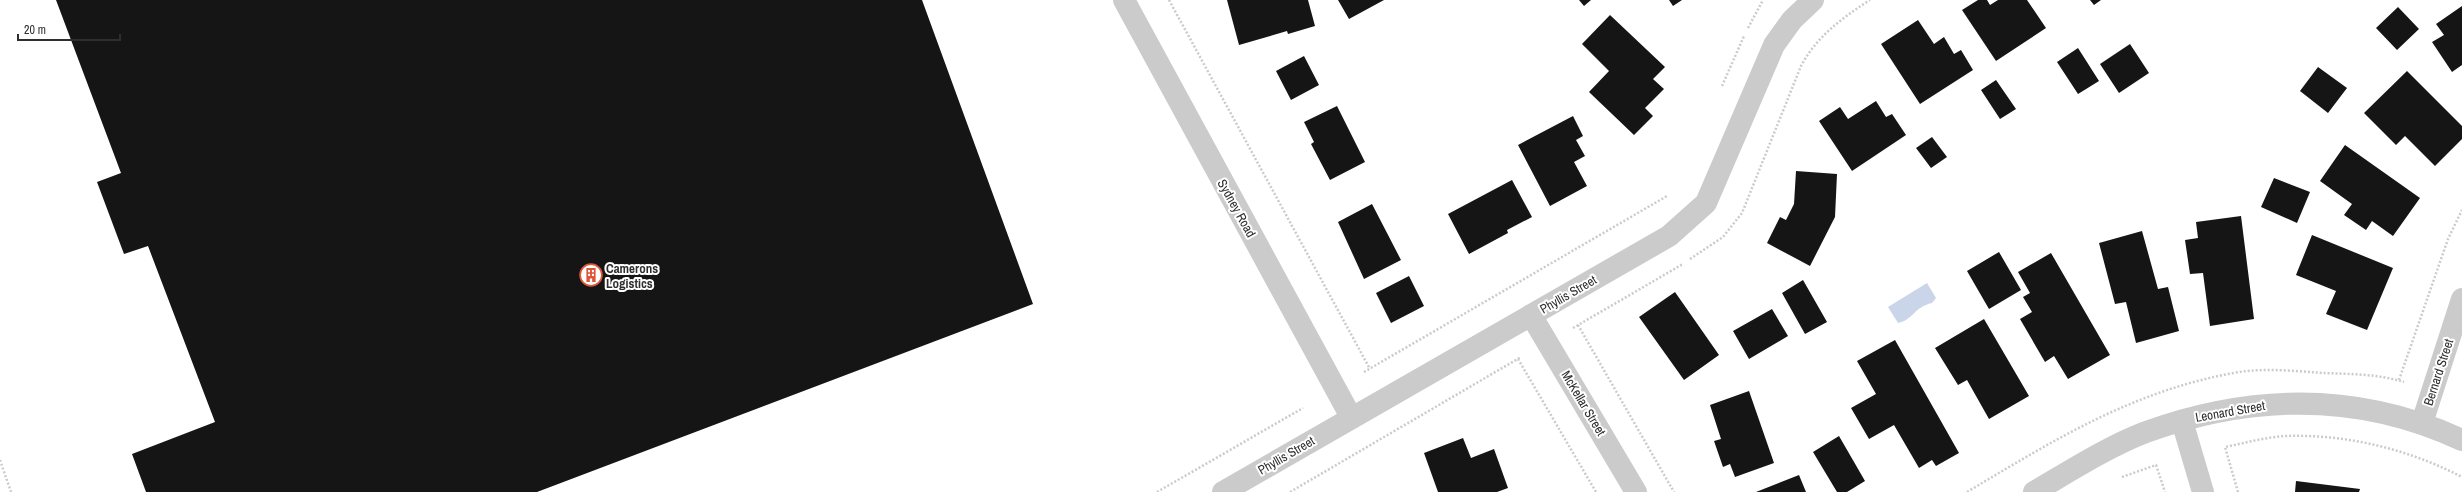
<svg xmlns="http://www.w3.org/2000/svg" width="2462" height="492" font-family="'Archivo Narrow',sans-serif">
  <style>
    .water { fill: #cad5ea }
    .building { fill: #151515 }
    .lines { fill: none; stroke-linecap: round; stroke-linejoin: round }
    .path { stroke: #cbcbcb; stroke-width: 2.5; stroke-dasharray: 2 2; stroke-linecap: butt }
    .minor { stroke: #cbcbcb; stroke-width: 22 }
    .labels { text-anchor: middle; stroke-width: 4; stroke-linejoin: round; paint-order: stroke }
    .street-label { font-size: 13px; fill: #2e2e2e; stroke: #fff }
    .poi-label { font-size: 13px; font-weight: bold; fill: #2e2e2e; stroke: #fff; text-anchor: start }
  </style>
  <rect width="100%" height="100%" fill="#fff"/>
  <path class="water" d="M1927 283 1936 298 1932 303C1914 307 1913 320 1898 323L1888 307Z"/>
  <path class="building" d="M56 0H922L1033 304 537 492H146L132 454 215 422 148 246 124 254 97 182 121 173Z
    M1227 0H1308L1315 26 1288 34 1287 31 1239 45Z
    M1338 0H1384L1349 19Z
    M1579 0H1591L1584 6Z
    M1669 0H1682L1673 6Z
    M1978 0H1987L1990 5 1998 0H2027L2046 28 1996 61 1962 10Z
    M2090 0H2101L2094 5Z
    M2462 6V65L2452 72 2432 42 2444 35 2436 24Z
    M2398 7 2419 29 2397 50 2376 28Z
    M1610 15 1665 67 1653 79 1664 89 1645 108 1653 116 1634 135 1589 92 1609 71 1582 44Z
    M1918 20 1934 44 1944 37 1954 54 1961 50 1973 70 1920 104 1881 44Z
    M2130 44 2149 73 2119 93 2100 64Z
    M2078 48 2099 81 2078 94 2057 62Z
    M1304 56 1319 85 1291 100 1276 71Z
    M2318 67 2347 88 2328 113 2300 91Z
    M2407 71 2462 126V139L2435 166 2405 136 2396 145 2364 113Z
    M1996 80 2016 109 2000 119 1981 90Z
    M1876 101 1886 117 1892 114 1906 135 1852 171 1819 121 1840 107 1848 119Z
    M1337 106 1365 162 1330 180 1311 144 1314 142 1304 122Z
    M1573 116 1583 136 1576 140 1585 156 1574 162 1587 186 1550 206 1518 145Z
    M1932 137 1947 157 1931 168 1916 148Z
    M2345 145 2420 198 2393 236 2372 221 2366 230 2344 215 2352 204 2320 181Z
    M1796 171 1837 174 1835 217 1810 266 1767 243 1780 217 1786 220 1794 204Z
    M2274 178 2310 192 2297 223 2261 207Z
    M1512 180 1532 217 1507 230 1508 233 1469 254 1448 214Z
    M1372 204 1401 260 1364 279 1338 222Z
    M2241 216 2254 319 2210 326 2203 273 2190 274 2185 240 2198 238 2196 222Z
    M2142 231 2158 289 2168 287 2179 331 2136 343 2126 302 2115 304 2099 243Z
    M2312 235 2393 268 2367 330 2326 314 2336 291 2296 275Z
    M1999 252 2021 290 1989 309 1967 271Z
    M2051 253 2110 355 2068 379 2054 356 2045 362 2020 319 2032 312 2023 297 2030 293 2018 272Z
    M1409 276 1424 306 1391 323 1376 293Z
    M1803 280 1827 322 1805 334 1782 293Z
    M1675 292 1719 355 1684 380 1639 317Z
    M1772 309 1788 336 1749 359 1733 331Z
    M1984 319 2029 396 1989 419 1967 380 1958 385 1935 348Z
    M1895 340 1959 453 1936 466 1932 460 1919 468 1894 425 1869 439 1851 408 1876 394 1857 361Z
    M1749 391 1774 463 1735 477 1730 464 1723 467 1714 441 1721 439 1710 405Z
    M1839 436 1865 481 1847 492H1837L1813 452Z
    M1463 438 1471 458 1494 449 1508 488 1497 492H1438L1424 453Z
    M1799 475 1806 492H1756Z
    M2296 481 2360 489 2359 492H2295Z"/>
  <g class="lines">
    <path class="path" d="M1169 0 1370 369
      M1748 28 1763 0
      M1722 86 1744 36
      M1690 259 1723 237 1742 213 1801 66C1817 36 1842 18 1870 0
      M1578 325 1674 492
      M1573 328 1683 264
      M1518 359 1596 492
      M1364 372 1667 196
      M2399 380 2448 239 2462 210
      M0 460 11 492
      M2122 477 2156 465 2165 492
      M1157 492 1303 408
      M1290 492 1521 357
      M1967 492C2056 439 2134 390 2239 372 2266 368 2296 371 2323 373 2350 374 2378 374 2404 382
      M2238 492 2225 447C2245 443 2266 437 2286 436 2346 434 2408 449 2462 477"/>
    <path class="minor" d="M1124 0 1351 417
      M1531 315 1636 492
      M2182 421 2203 492
      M2422 423 2462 299
      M1223 492 1669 236 1706 203 1774 45 1792 20 1813 0
      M2034 492C2070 471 2107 447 2146 432 2252 394 2359 392 2462 440"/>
  </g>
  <defs>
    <g id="building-ring" transform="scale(1.15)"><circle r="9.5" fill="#fff" stroke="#dd5638" stroke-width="1.5"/><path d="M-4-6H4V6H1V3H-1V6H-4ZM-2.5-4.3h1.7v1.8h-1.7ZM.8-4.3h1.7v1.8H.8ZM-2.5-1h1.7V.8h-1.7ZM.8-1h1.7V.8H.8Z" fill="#dd5638"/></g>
  </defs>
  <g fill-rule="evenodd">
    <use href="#building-ring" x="591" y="275"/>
  </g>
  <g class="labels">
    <g class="street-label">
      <text transform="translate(1237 208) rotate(61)" y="5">Sydney Road</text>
      <text transform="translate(1568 294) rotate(-30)" y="5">Phyllis Street</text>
      <text transform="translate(2438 372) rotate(-72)" y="5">Bernard Street</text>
      <text transform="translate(1584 403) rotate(59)" y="5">McKellar Street</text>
      <text transform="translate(2230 411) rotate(-10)" y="5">Leonard Street</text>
      <text transform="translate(1286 455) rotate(-30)" y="5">Phyllis Street</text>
    </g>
    <g class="poi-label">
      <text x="606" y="273">Camerons<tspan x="606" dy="15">Logistics</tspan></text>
    </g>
  </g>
  <path d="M18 34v6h102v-6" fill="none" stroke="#2e2e2e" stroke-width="2"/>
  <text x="24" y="34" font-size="12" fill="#2e2e2e" stroke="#ffffff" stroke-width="3" paint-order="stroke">20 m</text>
</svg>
